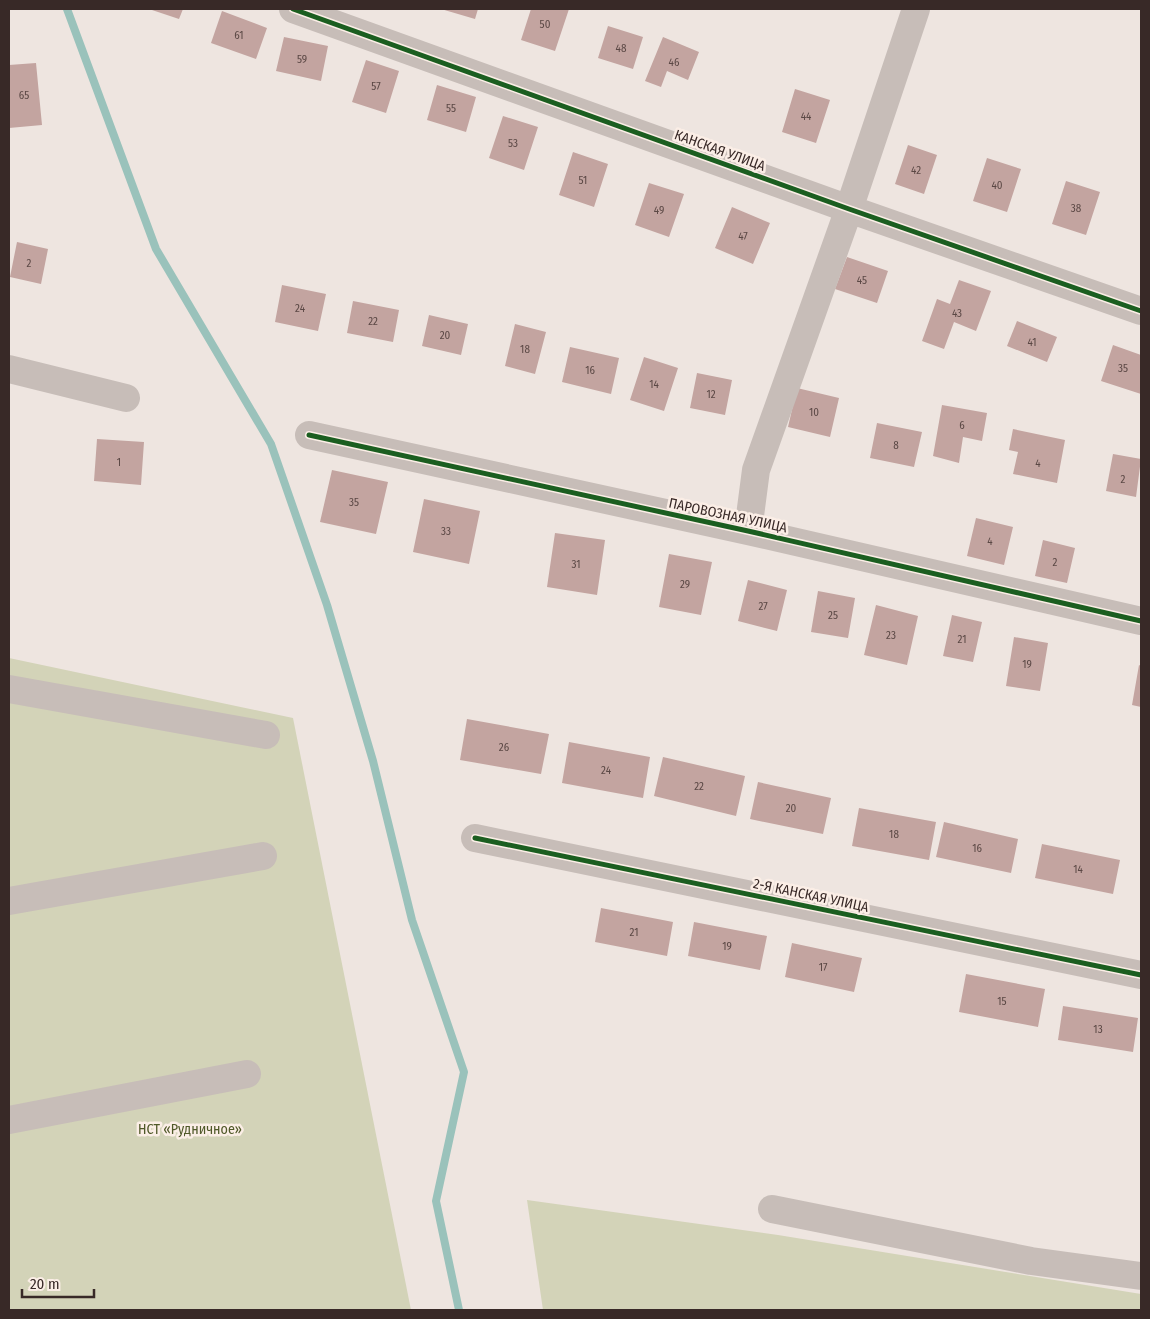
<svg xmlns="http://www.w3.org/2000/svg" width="1150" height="1319" font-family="'Fira Sans Condensed',sans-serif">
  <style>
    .green { fill: #d3d3b8 }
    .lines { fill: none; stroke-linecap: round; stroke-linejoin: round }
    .stream { stroke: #9ac2bb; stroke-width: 8 }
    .building { fill: #c3a4a0 }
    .minor { stroke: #c7bdb8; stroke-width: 28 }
    .cycleway-casing { stroke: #fbeee6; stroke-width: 8 }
    .cycleway { stroke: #1b5e20; stroke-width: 5 }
    .labels { text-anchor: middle; stroke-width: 5; stroke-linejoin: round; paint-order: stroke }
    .number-label { font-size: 11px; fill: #5b4845 }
    .street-label { font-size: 14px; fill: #382927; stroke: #fbeee6 }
    .park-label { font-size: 14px; fill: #4f5828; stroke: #fbeee6 }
  </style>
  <rect width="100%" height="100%" fill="#eee5e0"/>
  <path class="green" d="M9 658 293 718 411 1310H9Z
    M527 1200 778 1235 1141 1294V1310H543Z"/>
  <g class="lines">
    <path class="stream" d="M67 9 156 249 271 444 327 605 373 761 412 920 464 1072 436 1201 459 1310"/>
  </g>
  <path class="building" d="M149 9H183L179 19Z
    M441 9H478L475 19Z
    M531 9H569L555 51 521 40Z
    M222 11 267 28 256 59 211 43Z
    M608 26 643 37 633 69 598 58Z
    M284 37 328 46 321 81 276 71Z
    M663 37 699 52 688 80 667 71 661 87 645 81Z
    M366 60 399 71 386 113 352 102Z
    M36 63 42 125 9 128V65Z
    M437 85 476 97 466 132 427 120Z
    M795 89 830 100 816 143 782 132Z
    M503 116 538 127 524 170 489 158Z
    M908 145 937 155 924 194 895 184Z
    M573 152 608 164 594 207 559 195Z
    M987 158 1021 169 1007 212 973 201Z
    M1066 181 1100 192 1086 235 1052 224Z
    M649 183 684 194 669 237 635 225Z
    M732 207 770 223 753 264 715 248Z
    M17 242 48 249 41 284 10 277Z
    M847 257 888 271 877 303 835 289Z
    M959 280 991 291 976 331 954 322 944 349 922 341 937 299 950 304Z
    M282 285 326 294 318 331 275 322Z
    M353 301 399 310 393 342 347 333Z
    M429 315 468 324 461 355 422 346Z
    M1017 321 1057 337 1047 362 1007 346Z
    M515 324 546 332 535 374 505 366Z
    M1113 345 1141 355V394L1101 381Z
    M570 347 619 358 611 394 562 382Z
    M644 357 678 368 664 411 630 400Z
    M697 373 732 380 725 415 690 408Z
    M797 388 839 398 830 437 788 427Z
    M942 405 987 413 982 441 963 437 959 463 933 456Z
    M877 423 922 432 914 467 870 458Z
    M1013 429 1065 440 1057 483 1013 474 1018 452 1009 450Z
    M97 439 144 442 141 485 94 481Z
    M1113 454 1141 459 1136 497 1106 491Z
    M332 470 388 482 376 534 320 522Z
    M424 499 480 511 469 564 413 552Z
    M976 518 1013 527 1004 565 967 556Z
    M555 533 605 540 597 595 547 587Z
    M1043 540 1075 548 1067 583 1035 576Z
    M669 554 712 562 701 615 659 607Z
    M748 580 787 590 777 631 738 621Z
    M818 591 855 598 848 638 811 632Z
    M876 605 918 616 907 665 864 655Z
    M952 615 982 622 973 662 943 656Z
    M1014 637 1048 643 1040 691 1006 686Z
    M1139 665 1141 666V707L1132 705Z
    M467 719 549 734 541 774 460 760Z
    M569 742 650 757 643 798 562 783Z
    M663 757 745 776 736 816 654 796Z
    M758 782 831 798 823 834 750 819Z
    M859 808 936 822 929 860 852 846Z
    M944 822 1018 839 1011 873 936 857Z
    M1042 844 1120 860 1113 894 1035 878Z
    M601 908 673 922 667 956 595 942Z
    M694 922 767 936 760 970 688 956Z
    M792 943 862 958 854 992 785 977Z
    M966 974 1045 989 1038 1027 959 1012Z
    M1063 1006 1138 1018 1133 1052 1058 1040Z"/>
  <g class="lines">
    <path class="minor" d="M293 9 849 209 1141 311
      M9 369 126 398
      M309 435 748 531 1141 621
      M748 531 756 470 849 209 916 9
      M9 689 266 735
      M475 838 1141 975
      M9 901 263 856
      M9 1120 247 1074
      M772 1209 1031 1261 1141 1276"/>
    <g class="cycleway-casing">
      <path id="cycleway" d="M293 9 849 209 1141 311
        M309 435 748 531 1141 621
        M475 838 1141 975"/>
    </g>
    <use href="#cycleway" class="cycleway"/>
  </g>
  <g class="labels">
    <g class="number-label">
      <text x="545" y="28">50</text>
      <text x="239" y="39">61</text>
      <text x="621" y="52">48</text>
      <text x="302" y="63">59</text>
      <text x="674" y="66">46</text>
      <text x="376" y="90">57</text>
      <text x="24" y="99">65</text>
      <text x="451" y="112">55</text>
      <text x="806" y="120">44</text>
      <text x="513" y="147">53</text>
      <text x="916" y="174">42</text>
      <text x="583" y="184">51</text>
      <text x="997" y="189">40</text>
      <text x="1076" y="212">38</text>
      <text x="659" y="214">49</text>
      <text x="743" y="240">47</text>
      <text x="29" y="267">2</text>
      <text x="862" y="284">45</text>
      <text x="300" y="312">24</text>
      <text x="957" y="317">43</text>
      <text x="373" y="325">22</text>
      <text x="445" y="339">20</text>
      <text x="1032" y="346">41</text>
      <text x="525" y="353">18</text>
      <text x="1123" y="372">35</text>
      <text x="590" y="374">16</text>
      <text x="654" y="388">14</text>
      <text x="711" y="398">12</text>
      <text x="814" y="416">10</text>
      <text x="962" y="429">6</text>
      <text x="896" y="449">8</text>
      <text x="119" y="466">1</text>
      <text x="1038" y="467">4</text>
      <text x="1123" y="483">2</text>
      <text x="354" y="506">35</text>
      <text x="446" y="535">33</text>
      <text x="990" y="545">4</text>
      <text x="1055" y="566">2</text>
      <text x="576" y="568">31</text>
      <text x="685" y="588">29</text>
      <text x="763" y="610">27</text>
      <text x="833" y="619">25</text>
      <text x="891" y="639">23</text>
      <text x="962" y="643">21</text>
      <text x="1027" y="668">19</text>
      <text x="504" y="751">26</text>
      <text x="606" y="774">24</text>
      <text x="699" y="790">22</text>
      <text x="791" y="812">20</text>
      <text x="894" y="838">18</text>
      <text x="977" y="852">16</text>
      <text x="1078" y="873">14</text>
      <text x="634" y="936">21</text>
      <text x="727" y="950">19</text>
      <text x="823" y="971">17</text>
      <text x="1002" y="1005">15</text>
      <text x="1098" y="1033">13</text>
    </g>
    <g class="street-label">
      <text transform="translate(720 150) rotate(20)" y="5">КАНСКАЯ УЛИЦА</text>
      <text transform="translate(728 515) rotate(12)" y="5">ПАРОВОЗНАЯ УЛИЦА</text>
      <text transform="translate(811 895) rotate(12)" y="5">2-Я КАНСКАЯ УЛИЦА</text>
    </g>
    <g class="park-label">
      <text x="190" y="1134">НСТ «Рудничное»</text>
    </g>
  </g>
  <rect width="1150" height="1319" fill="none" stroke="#382927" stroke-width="20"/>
  <path d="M22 1289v8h72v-8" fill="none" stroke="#382927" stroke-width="2.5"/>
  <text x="30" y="1289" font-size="15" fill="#382927" stroke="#fbeee6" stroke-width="4" paint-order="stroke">20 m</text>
</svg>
